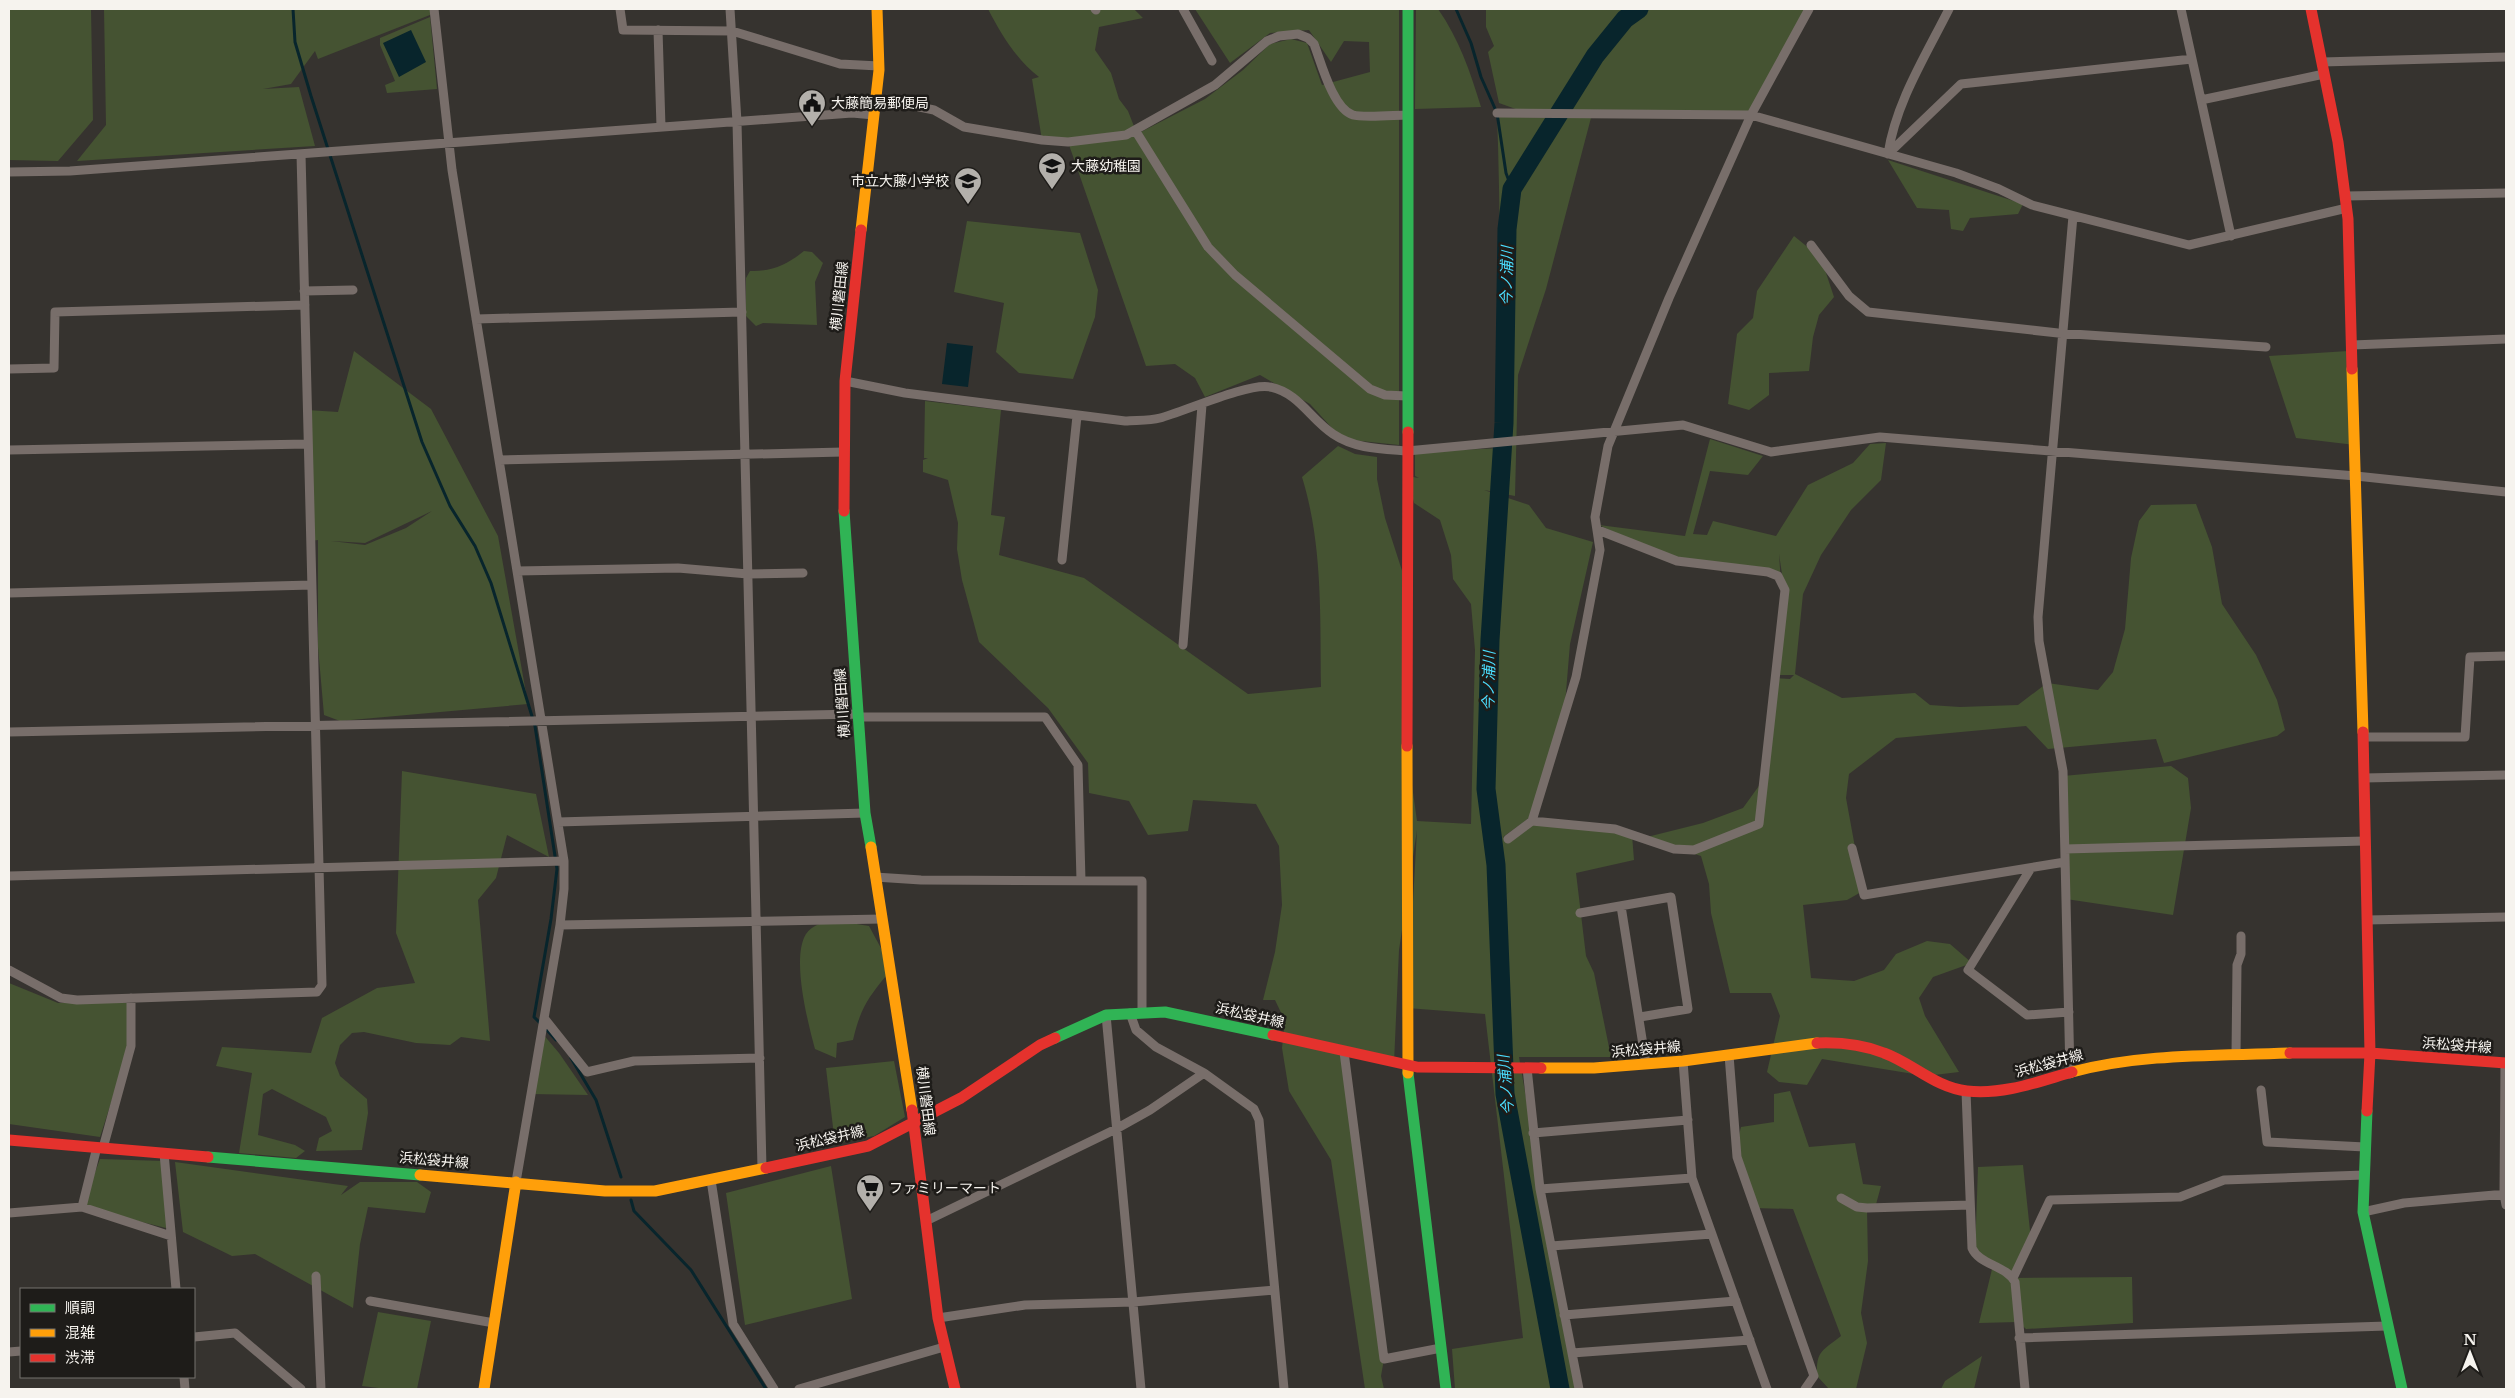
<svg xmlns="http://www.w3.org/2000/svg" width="2515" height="1398" font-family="'Libre Baskerville','Noto Sans JP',serif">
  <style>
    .green { fill: #455332; fill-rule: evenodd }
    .water { fill: #08252c }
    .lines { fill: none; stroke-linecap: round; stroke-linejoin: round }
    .stream { stroke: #08252c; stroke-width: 3 }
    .river { stroke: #08252c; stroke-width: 19 }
    .street { stroke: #786e6a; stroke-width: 9 }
    .fast { stroke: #30b455; stroke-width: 11 }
    .slow { stroke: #ff9f0a; stroke-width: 11 }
    .jam { stroke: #e5322d; stroke-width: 11 }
    .labels { text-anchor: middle; stroke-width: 5; stroke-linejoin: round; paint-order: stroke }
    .poi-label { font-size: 14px; fill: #f6f3ee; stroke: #1e1c19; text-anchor: start }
    .street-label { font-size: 14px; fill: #f6f3ee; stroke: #1e1c19 }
    .water-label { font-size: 15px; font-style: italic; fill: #4adeff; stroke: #1e1c19 }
  </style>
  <rect width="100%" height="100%" fill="#36332f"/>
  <path class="green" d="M9 9H91L93 120 58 161 9 160Z
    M104 9H434L435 13 318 59 315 51 291 84 263 89 299 87 315 146 77 161 106 125Z
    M988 9H1134L1143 18 1099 27 1095 50 1111 73 1119 99 1128 111 1137 134 1205 99 1243 70 1270 44 1291 39 1307 43 1322 85 1370 72 1369 42 1344 41 1331 62 1309 30 1270 33 1230 63 1195 9H1399V445L1342 439 1310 404 1260 375 1205 397 1195 378 1175 364 1146 366 1068 142 1042 140 1032 79 1039 77C1016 59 1001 34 988 9Z
    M1416 9H1438C1459 39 1470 71 1481 107L1415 109Z
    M1486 9H1809L1751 115 1592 114 1546 289 1518 375 1515 496 1484 490 1529 505 1546 528 1593 542 1570 644 1564 716 1533 815 1503 837 1508 839 1532 821 1632 835 1634 860 1576 873 1586 956 1594 973 1611 1057H1519L1576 1389H1455L1452 1349 1523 1338 1485 1014 1407 1008 1417 830 1399 950 1394 1063 1344 1052 1384 1359 1381 1376 1384 1389H1365L1331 1160 1289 1091 1282 1048 1285 1021 1275 1000H1263L1275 952 1282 905 1279 846 1256 804 1193 800 1188 831 1148 835 1129 801 1089 793 1088 763 1048 708 979 642 962 580 957 549 958 523 948 480 923 472V460L928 458H924L925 401 1001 410 991 515 1005 517 999 555 1084 578 1248 694 1321 687C1320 617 1323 545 1302 477L1338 446 1355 454 1377 457V479L1385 518 1407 586V749L1417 821 1471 824 1475 650 1471 604 1453 579 1451 555 1440 520 1414 503 1407 476 1419 478 1415 476V452L1503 448C1500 337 1501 225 1497 113H1527L1499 103 1488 52 1494 46 1486 27Z
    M430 17 437 89 387 93 385 85 395 81 380 45V38Z
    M1888 160 2023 204 2018 214 1970 218 1963 231 1951 229 1949 210 1917 208Z
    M967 221 1080 233 1098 290 1095 317 1073 379 1019 373 996 352 1004 303 954 292Z
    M1794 236 1821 258 1834 297 1819 315 1813 337 1809 371 1769 373V395L1749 410 1728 404 1737 334 1753 318 1757 291Z
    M804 251 812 252 823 263 815 282 817 325 763 323 756 326 746 316V278L750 271C772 272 788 264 804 251Z
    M354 351 431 409 498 536 528 704 340 721 324 715 318 647V540L311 541 307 410 338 412ZM432 511 406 528 365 545 331 541 365 543Z
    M2348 351 2355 445 2296 438 2269 356Z
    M1710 439 1763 456 1748 475 1710 471 1693 534 1707 535 1713 521 1776 536 1808 485 1853 463 1870 444 1886 443 1881 480 1851 510 1821 555 1803 594 1795 674 1842 698 1915 693 1930 705 1960 707 2018 705 2047 683 2098 690 2113 672 2125 629 2131 558 2139 521 2151 505 2196 504 2212 547 2222 604 2256 655 2277 700 2285 730 2277 736 2164 763 2156 739 2048 749 2026 726 1896 738 1849 774 1846 798 1863 891 1847 900 1803 905 1811 978 1854 981 1884 970 1896 954 1927 941 1950 944 1972 963 1933 977 1919 998 1925 1016 1959 1072 1926 1076 1822 1059 1807 1085 1779 1082 1767 1072 1780 1016 1771 993H1730L1711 913 1709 884 1701 856 1643 838 1703 823 1743 808 1769 772 1776 678 1790 679 1794 675H1776L1785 594 1779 554 1781 583 1778 576 1672 559 1599 525 1685 536Z
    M2171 766 2188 778 2191 808 2173 915 2066 899 2063 776Z
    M402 771 536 794 549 857 507 835 496 878 478 900 490 1041 461 1037 450 1045 416 1043 364 1032 352 1033 340 1045 335 1063 340 1076 367 1099 368 1113 362 1150 316 1151 319 1138 332 1131 326 1117 272 1089 263 1094 258 1135 295 1145 305 1151 296 1158 239 1153 252 1073 216 1066 222 1047 311 1053 322 1018 377 988 415 983 396 933Z
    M832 920 869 926 882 950 886 976C867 999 860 1010 853 1040L837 1043 836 1058 815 1049C808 1023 791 958 806 934 812 925 822 923 832 920Z
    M9 983 58 1003H129L128 1050 100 1137 9 1124Z
    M542 1033 559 1053 588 1095 531 1094Z
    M894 1061 905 1117 874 1136 835 1144 826 1068Z
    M1790 1091 1809 1147 1855 1143 1863 1184 1881 1186 1875 1208 1867 1209 1868 1261 1861 1313 1867 1343 1856 1389H1829L1817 1376C1816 1351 1822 1351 1841 1336L1793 1209 1754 1208 1736 1147 1741 1127 1774 1122V1094Z
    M100 1159 164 1161 170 1229 82 1207Z
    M175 1162 348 1186 341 1195 360 1182H417L431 1192 425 1213 368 1207 360 1244 353 1308 255 1254 232 1256 183 1232Z
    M2023 1165 2031 1240 2013 1278 2132 1277 2133 1323 2026 1329 2018 1322 1979 1323 1993 1265 1975 1254 1978 1167Z
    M831 1166 852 1299 745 1325 726 1193Z
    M378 1312 431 1321 417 1389H387L362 1386Z
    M1982 1356 1974 1389H1941L1945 1381Z"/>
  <path class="water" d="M411 30 426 62 399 77 383 43Z
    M947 343 973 346 968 387 942 384Z"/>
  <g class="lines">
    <path class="stream" d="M293 9 295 42 311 96 422 442 450 506 475 546 491 583 535 726 557 869 551 919 534 1017 541 1024
      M1456 9 1471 43 1481 77 1497 113 1506 173 1512 189
      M545 1028 556 1040
      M571 1058 596 1100 621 1177
      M631 1200 634 1211 691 1270 766 1389"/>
    <path class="river" d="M1560 1389 1505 1094 1496 865 1486 789 1490 640 1504 423 1507 229 1512 189 1595 56 1625 19 1639 9"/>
    <path class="street" d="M434 9 452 170 564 861V889L560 925 516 1182
      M620 9 623 30 732 31 840 64 879 66
      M730 9 737 122 762 1168
      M1095 9 1096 10
      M1183 9 1212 61
      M2181 9 2231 236
      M658 30 661 127
      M2322 62 2506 57
      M876 98 934 110 964 127 1042 140 1068 142 1126 135 1215 85 1267 41 1279 36 1298 34 1308 38 1314 44C1321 62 1333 109 1353 115 1363 118 1396 115 1408 115
      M2201 100 2324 74
      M1497 113 1751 115 1956 173 1999 189 2032 205 2189 245 2347 208
      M1135 130 1208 247 1235 275 1370 389 1385 395 1407 396
      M1888 154 1961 84 2192 59
      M1888 154C1896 102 1926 55 1949 9
      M9 172 70 171 852 113 874 115
      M2346 196 2506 193
      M1811 245 1849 296 1868 312 2058 333 2266 347
      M304 291 353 290
      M476 319 742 312
      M2352 345 2506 339
      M9 369 54 368 55 312 305 305
      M845 381 905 393 1125 421C1136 420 1149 421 1160 418 1183 412 1250 382 1270 387 1299 393 1310 419 1333 434 1355 449 1382 449 1407 451L1683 425 1771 452 1880 437 2356 476 2506 492
      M9 450 308 444
      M499 460 843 452
      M1062 560 1077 416
      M517 571 678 568 748 574 803 573
      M9 593 312 585
      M1183 645 1202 405
      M858 717H1045L1078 765 1081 881
      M9 732 858 714
      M2363 737H2465L2470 657 2506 656
      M2364 778 2506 775
      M1532 821 1615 829 1674 849 1694 850 1759 824 1785 590 1778 576 1768 572 1677 561 1598 530
      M558 822 865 813
      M1508 839 1532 821 1576 677 1600 550 1595 517 1608 446 1669 298 1751 115 1809 9
      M1852 848 1864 895 2065 862
      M2065 849 2365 841
      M2031 868 1968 970 2027 1015 2069 1012
      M9 876 564 861
      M875 877 921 880 1142 881V1012
      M1621 906 1646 1064
      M1580 913 1671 897 1688 1009 1640 1017
      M2367 920 2506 917
      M560 925 882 919
      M9 970 61 998 77 1000 317 992 322 985 301 154
      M1130 1013 1136 1030 1156 1047 1204 1073 1254 1109 1259 1120 1284 1389
      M1106 1015 1141 1389
      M544 1018 587 1072 634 1061 760 1058
      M1344 1052 1384 1359 1441 1348
      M1729 1055 1737 1157 1814 1376 1805 1389
      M2236 1055 2237 965 2241 954V936
      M1683 1061 1692 1178 1767 1389
      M2505 1063 2504 1194 2506 1205
      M1527 1068 1540 1189 1579 1389
      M2070 1074 2063 771 2039 641 2038 617 2073 216
      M2261 1090 2267 1142 2365 1147
      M1966 1091 1972 1248C1979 1265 2006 1265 2015 1282L2025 1389
      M1533 1133 1688 1120
      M103 1148 131 1046V998
      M164 1153 176 1289
      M711 1180 733 1324 774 1389
      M1540 1189 1692 1178
      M1841 1198 1857 1207 1867 1208 1970 1205
      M82 1207 97 1147
      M2363 1212 2404 1203 2506 1194
      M9 1213 82 1207 171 1236
      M926 1221 1116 1129 1150 1110 1204 1073
      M1551 1246 1712 1234
      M316 1276 321 1389
      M2013 1278 2050 1200 2180 1197 2224 1180 2364 1175
      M370 1301 494 1323
      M1564 1315 1736 1301
      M938 1318 1025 1305 1133 1302 1274 1290
      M194 1337 235 1333 301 1389
      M2019 1338 2387 1326
      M9 1352 21 1351
      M1572 1353 1750 1340
      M184 1377 185 1389
      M799 1389 944 1347"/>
    <path class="fast" d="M1408 432V9
      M844 511 865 813 871 847
      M1055 1038 1106 1015 1165 1012 1273 1035
      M1408 1073 1446 1389
      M2367 1111 2363 1212 2402 1389
      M208 1157 420 1175"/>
    <path class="slow" d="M861 230 879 70 877 9
      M2352 369 2363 732
      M1407 746 1408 1073
      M871 847 912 1110
      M1541 1068H1594L1683 1061 1817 1043
      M2072 1072C2142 1053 2218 1056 2290 1053
      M420 1175 605 1191H655L766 1168
      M484 1389 516 1182"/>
    <path class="jam" d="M2311 9 2338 142 2348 219 2352 369
      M844 511 845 381 861 230
      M2363 732 2370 1053 2367 1111
      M1407 746 1408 432
      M1273 1035 1417 1067 1541 1068
      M1817 1043C1840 1042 1861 1044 1884 1053 1912 1063 1936 1088 1967 1091 2003 1095 2037 1082 2072 1072
      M2290 1053H2370L2506 1063
      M912 1110 938 1318 955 1389
      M9 1140 208 1157
      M766 1168 868 1146 961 1098 1040 1045 1055 1038"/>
  </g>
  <defs>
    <g id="civic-pin" transform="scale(1.4375)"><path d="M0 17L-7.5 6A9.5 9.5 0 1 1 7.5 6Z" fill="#b3b0ab" stroke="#1e1c19"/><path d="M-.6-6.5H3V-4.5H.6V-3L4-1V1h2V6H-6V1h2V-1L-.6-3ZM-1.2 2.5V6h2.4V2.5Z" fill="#111"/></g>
    <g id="school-pin" transform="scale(1.4375)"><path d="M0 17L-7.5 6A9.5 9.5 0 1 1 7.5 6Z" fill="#b3b0ab" stroke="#1e1c19"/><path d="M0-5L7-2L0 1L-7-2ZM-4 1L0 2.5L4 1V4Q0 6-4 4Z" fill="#111"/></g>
    <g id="supermarket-pin" transform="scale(1.4375)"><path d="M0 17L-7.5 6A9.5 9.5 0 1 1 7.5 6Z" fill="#b3b0ab" stroke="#1e1c19"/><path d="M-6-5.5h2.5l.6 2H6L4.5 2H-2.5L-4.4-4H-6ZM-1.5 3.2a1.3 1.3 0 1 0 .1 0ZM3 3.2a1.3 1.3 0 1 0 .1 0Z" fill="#111"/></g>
  </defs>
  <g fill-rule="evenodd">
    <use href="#civic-pin" x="812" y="103"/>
    <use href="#school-pin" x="1052" y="166"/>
    <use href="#school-pin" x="968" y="181"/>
    <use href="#supermarket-pin" x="870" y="1188"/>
  </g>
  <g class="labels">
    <g class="poi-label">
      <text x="831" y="108">大藤簡易郵便局</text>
      <text x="1071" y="171">大藤幼稚園</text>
      <text x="949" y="186" text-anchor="end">市立大藤小学校</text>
      <text x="889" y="1193">ファミリーマート</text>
    </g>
    <g class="street-label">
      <text transform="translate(839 296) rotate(-84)" y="5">横川磐田線</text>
      <text transform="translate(842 703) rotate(-94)" y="5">横川磐田線</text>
      <text transform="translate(1250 1015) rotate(13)" y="5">浜松袋井線</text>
      <text transform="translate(2457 1045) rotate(4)" y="5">浜松袋井線</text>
      <text transform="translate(1646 1049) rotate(-5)" y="5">浜松袋井線</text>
      <text transform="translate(2049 1063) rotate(-15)" y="5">浜松袋井線</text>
      <text transform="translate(926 1101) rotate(83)" y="5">横川磐田線</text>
      <text transform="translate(830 1138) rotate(-13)" y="5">浜松袋井線</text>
      <text transform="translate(434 1160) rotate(5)" y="5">浜松袋井線</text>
    </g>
    <g class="water-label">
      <text transform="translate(1507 276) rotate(-89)" y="5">今ノ浦川</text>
      <text transform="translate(1489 681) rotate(-89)" y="5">今ノ浦川</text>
      <text transform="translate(1506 1085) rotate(-95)" y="5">今ノ浦川</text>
    </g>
  </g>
  <rect width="2515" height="1398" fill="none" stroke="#f6f3ee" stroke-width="20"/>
  <rect x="20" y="1288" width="175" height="90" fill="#1e1c19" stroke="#74726e"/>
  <rect x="30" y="1304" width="25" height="8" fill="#30b455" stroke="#74726e"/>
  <text x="65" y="1313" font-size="15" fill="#f6f3ee">順調</text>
  <rect x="30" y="1329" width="25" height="8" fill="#ff9f0a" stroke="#74726e"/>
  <text x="65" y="1338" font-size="15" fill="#f6f3ee">混雑</text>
  <rect x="30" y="1354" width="25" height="8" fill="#e5322d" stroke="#74726e"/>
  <text x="65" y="1363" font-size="15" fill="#f6f3ee">渋滞</text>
  <g transform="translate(2470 1353)" stroke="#1e1c19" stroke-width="4" paint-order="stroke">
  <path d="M0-4L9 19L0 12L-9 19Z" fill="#f6f3ee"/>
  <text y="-8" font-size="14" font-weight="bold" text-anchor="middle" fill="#f6f3ee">N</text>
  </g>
</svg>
